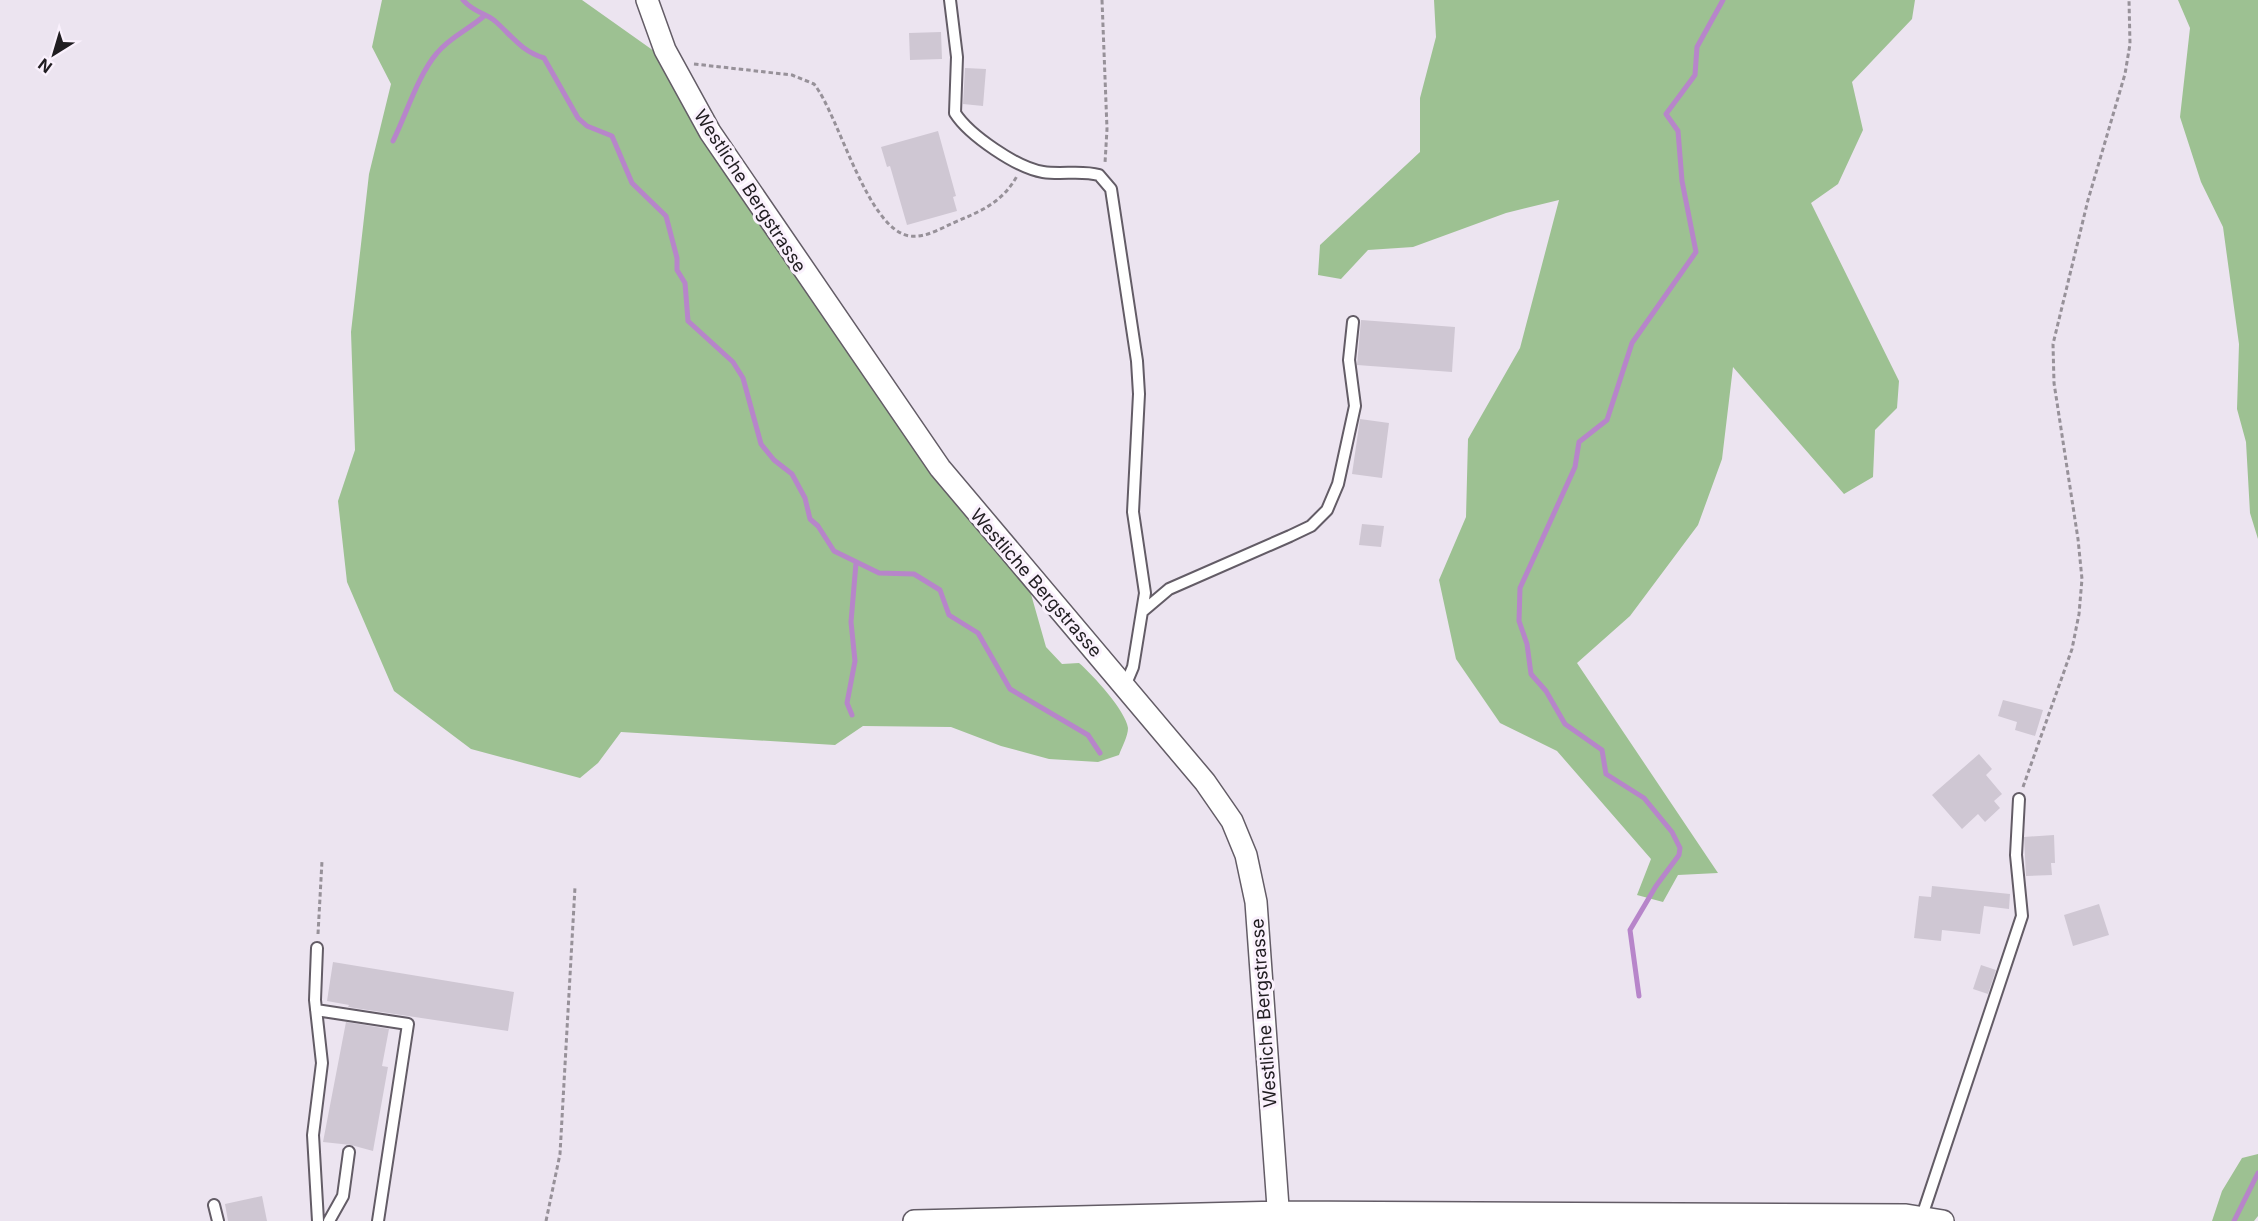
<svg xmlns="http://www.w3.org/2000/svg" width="2258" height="1221" font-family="Inter,sans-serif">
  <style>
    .green { fill: #9dc192 }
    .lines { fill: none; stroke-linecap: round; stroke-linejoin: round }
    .stream { stroke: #b785ca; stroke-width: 5 }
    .building { fill: #cfc7d3 }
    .service-casing { stroke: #635c66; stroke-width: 14 }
    .minor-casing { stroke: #635c66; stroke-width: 24 }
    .path { stroke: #979199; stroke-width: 3; stroke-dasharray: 4.5 3; stroke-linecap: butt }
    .service { stroke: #fff; stroke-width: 10 }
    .minor { stroke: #fff; stroke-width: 21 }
    .labels { text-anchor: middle; stroke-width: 6; stroke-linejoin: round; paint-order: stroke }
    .street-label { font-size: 18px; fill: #201d21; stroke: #faf1fd }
  </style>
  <rect width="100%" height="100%" fill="#ece4f0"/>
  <path class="green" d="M382 0H582L661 56 1027 580 1046 647 1062 664 1079 663C1092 674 1126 711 1128 728 1128 736 1122 747 1119 755L1098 762 1049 759 1001 746 951 727 863 726 835 745 621 732 598 763 580 778 471 749 394 691 347 582 338 501 355 450 351 332 369 174 391 84 372 47Z
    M1434 0H1915L1912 19 1852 82 1863 130 1838 184 1811 203 1899 381 1897 408 1875 430 1873 477 1844 494 1733 367 1722 459 1698 525 1630 616 1577 663 1718 873 1678 875 1663 902 1637 895 1651 859 1557 751 1500 723 1456 659 1439 580 1466 517 1468 439 1520 348 1559 200 1506 213 1413 247 1368 250 1341 279 1318 275 1320 245 1420 152V98L1436 37Z
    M2178 0H2258V539L2250 513 2246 442 2237 409 2239 344 2223 227 2201 182 2180 117 2190 28Z
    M2258 1154V1216L2254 1221H2212L2222 1191 2242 1158Z"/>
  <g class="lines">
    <path class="stream" d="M463 0C473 12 485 13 495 21 512 36 521 51 544 58L578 118 587 126 612 136 632 183 666 216 677 258V270L685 283 688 321 733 362 743 378 761 444 774 460 792 474 805 498 810 519 818 526 834 551 879 573 914 574 940 590 949 615 978 633 1010 689 1088 735 1100 753
      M393 141C406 115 418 75 437 53 450 37 468 30 484 16
      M852 715 847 703 855 661 851 622 856 563
      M1639 996 1630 930 1656 886 1679 855 1680 848 1672 832 1644 798 1606 774 1602 750 1565 724 1546 691 1531 674 1527 644 1519 621 1520 588 1575 467 1579 442 1607 420 1632 343 1696 252 1682 181 1678 131 1666 114 1695 75 1697 47 1723 0
      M2234 1221 2258 1173"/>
  </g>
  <path class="building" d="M941 32 942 59 910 60 909 33Z
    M965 68 986 69 983 106 963 104Z
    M938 131 956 196 953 197 957 211 907 225 890 166 887 167 881 147Z
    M1361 320 1455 327 1452 372 1357 365Z
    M1360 419 1389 423 1382 478 1352 474Z
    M1362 524 1384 526 1381 547 1359 545Z
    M2003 700 2043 710 2035 736 2015 730 2017 722 1998 716Z
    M1979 754 1992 769 1986 775 2002 794 1994 801 2000 808 1985 822 1978 814 1962 829 1932 795Z
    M2054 835 2055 863H2051L2052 875 2026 876 2024 837Z
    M1932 886 2010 894 2009 909 1984 906 1980 934 1942 930 1941 941 1914 938 1919 896 1931 897Z
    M2099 904 2109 935 2073 946 2064 915Z
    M333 962 514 992 508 1031 348 1007 349 1005 327 1001Z
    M1981 965 1996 970 1988 994 1973 989Z
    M346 1022 389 1029 382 1066 388 1067 373 1151 351 1145 323 1142Z
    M262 1196 267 1221H228L225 1204Z"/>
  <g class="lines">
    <g class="service-casing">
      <path id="service" d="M950 0 957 57 955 113C969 135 1017 168 1043 172 1062 175 1081 170 1099 175L1111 189 1137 361 1139 394 1133 512 1145 593 1133 667 1125 686
        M1143 611 1169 589 1290 536 1311 526 1327 510 1338 484 1355 406 1349 360 1353 322
        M317 948 315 1000 322 1063 313 1135 318 1221
        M316 1010 408 1024 378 1221
        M214 1205 218 1221
        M1922 1216 2022 916 2016 855 2019 799
        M329 1221 343 1196 349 1152"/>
    </g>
    <g class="minor-casing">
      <path id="minor" d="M647 0 665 50 710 132 940 468 1205 782 1232 821 1246 855 1256 902 1279 1221
        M914 1221 1279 1212 1906 1215 1943 1221"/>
    </g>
    <path class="path" d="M1102 0 1107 129 1105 163
      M694 64 792 75 814 84C839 115 867 230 910 236 925 238 940 229 953 223 981 211 1002 203 1017 176
      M2023 787 2072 649 2079 614 2082 579 2078 539 2054 383 2053 344 2088 200 2125 74 2130 44 2129 0
      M318 934 322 861
      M546 1221 560 1154 575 887"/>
    <use href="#service" class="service"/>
    <use href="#minor" class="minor"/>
  </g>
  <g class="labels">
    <g class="street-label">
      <text transform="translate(750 191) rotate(57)" y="6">Westliche Bergstrasse</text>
      <text transform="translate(1036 583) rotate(49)" y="6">Westliche Bergstrasse</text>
      <text transform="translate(1264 1013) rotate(-94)" y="6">Westliche Bergstrasse</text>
    </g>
  </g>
  <g transform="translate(54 54) rotate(217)" stroke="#faf1fd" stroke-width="4.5" paint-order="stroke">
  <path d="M0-4.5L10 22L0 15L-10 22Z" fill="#201d21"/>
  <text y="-9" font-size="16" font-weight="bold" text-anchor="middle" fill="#201d21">N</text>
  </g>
</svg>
